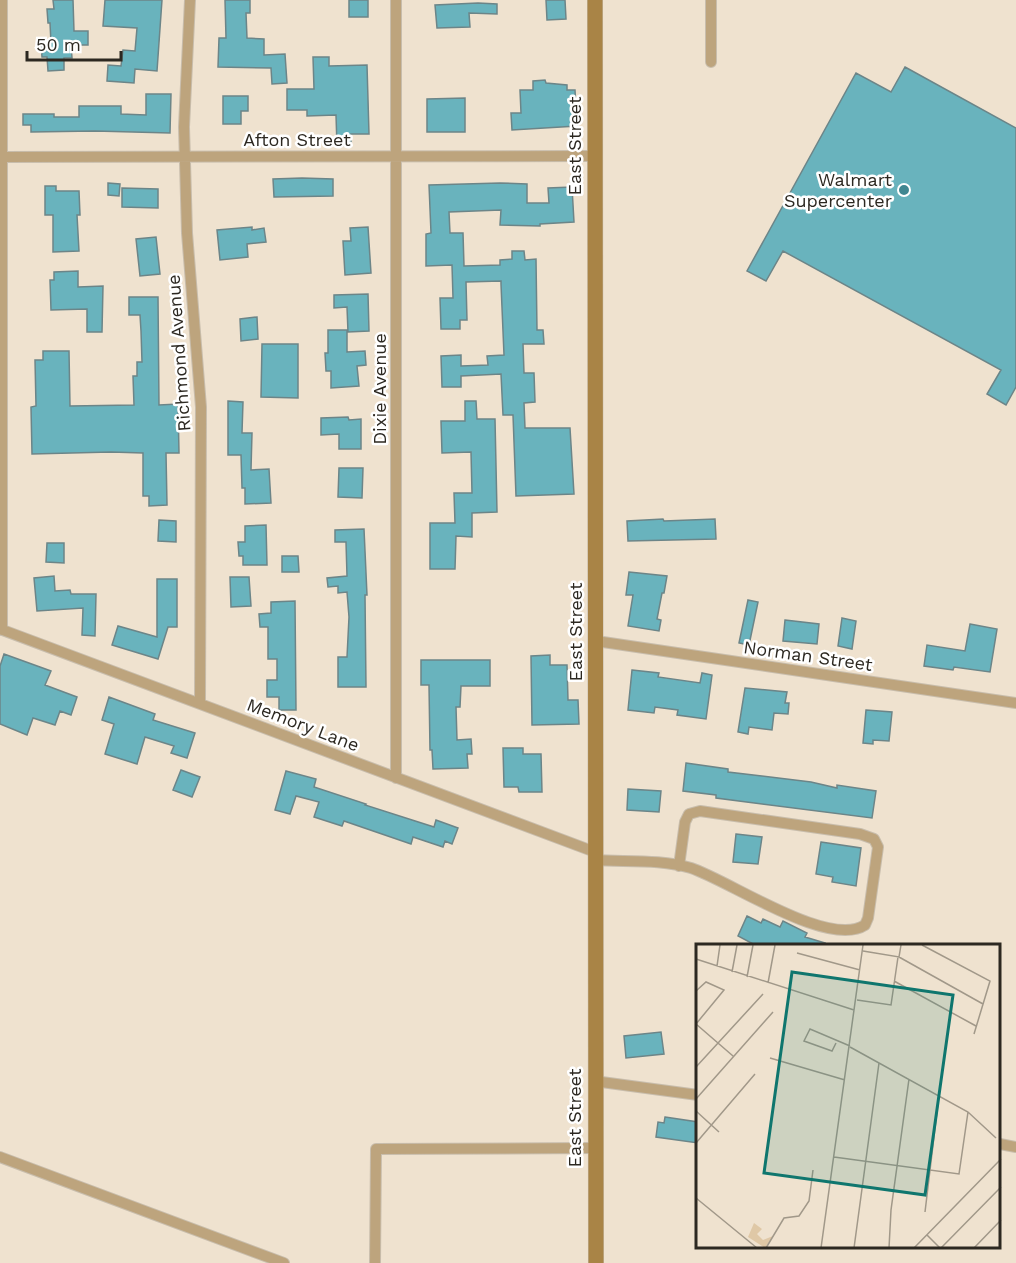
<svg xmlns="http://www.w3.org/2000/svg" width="1016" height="1263" font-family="'Work Sans',sans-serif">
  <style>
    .building { fill: #69b3bd; stroke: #6c8588; stroke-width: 1.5 }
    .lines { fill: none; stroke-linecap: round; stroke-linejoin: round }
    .street-casing { stroke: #c8bdac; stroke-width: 12 }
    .secondary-casing { stroke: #c8bdac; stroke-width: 16 }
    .street { stroke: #bda47d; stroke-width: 10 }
    .secondary { stroke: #a98446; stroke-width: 15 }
    .poi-dot { fill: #418791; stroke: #fff; stroke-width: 2 }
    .labels { text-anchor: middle; stroke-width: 5; stroke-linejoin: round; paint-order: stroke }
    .street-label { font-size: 18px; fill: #2c2821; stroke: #fff }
    .poi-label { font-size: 18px; fill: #2c2821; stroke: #fff; text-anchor: end }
    .inset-road { fill: none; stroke: #a19889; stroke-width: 1.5 }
    .view { fill: #0f766e; fill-opacity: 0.15; stroke: #0f766e; stroke-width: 3 }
    .inset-edge { fill: none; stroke: #2c2821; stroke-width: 3 }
  </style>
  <rect width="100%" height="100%" fill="#efe2cf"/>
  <path class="building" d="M53 0H73L74 31H88V45H71L72 58H64V70L48 71 47 57H42L41 44 51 43 50 23H48L47 9H54Z
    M105 0H162L157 71 135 69 134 83 107 81 108 65 121 66 123 50 135 51 137 28 103 26Z
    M225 0H250V13H246L247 38 264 39V55L285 54 287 83 272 84 271 68 218 67 219 38H226Z
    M349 0H368V17H349Z
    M546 0H565L566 19 547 20Z
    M478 3 497 4V14L469 13 470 27 437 28 435 5Z
    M313 57H329V66L367 65 369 134H351V145L337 146 336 115 307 116V110H287V89H314Z
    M905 67 1016 128V387L1006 405 987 394 1001 370 783 251 766 281 747 271 856 73 891 92Z
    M545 80 546 83 567 85V90H575L577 126 512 130 511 113H521L520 90H533V81Z
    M146 94H171L170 133 95 131 31 132V125H23V114H54V117H79V106H121V114L146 115Z
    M223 96H248V111H241V124H223Z
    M465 98V132H427V99Z
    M302 178 333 179V196L274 197 273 179Z
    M108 183 120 184 119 196 108 195Z
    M500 183 527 184V203H549L548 188 572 187 574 222 540 224V226L500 225 501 210 449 212 450 233H463L464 266 500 265V260L512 259V251H524L525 260 536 259 537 330H543L544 344H523L524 373H534L535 402 524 403 525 428H570L574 494 516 496 513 415H503L501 374 461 376V387H442L441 356 461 355V366L488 365 487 356 504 355 501 284V281L466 282 467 320H460V329H441L440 298H453L452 265 426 266V234L431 233 429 185Z
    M45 186H56V191H79L80 215H77L79 251 53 252V215H45Z
    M122 188 158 189V208L122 207Z
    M252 227V230L264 228 266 242 247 244 248 257 220 260 217 230Z
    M368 227 371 273 345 275 343 241H351L350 228Z
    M156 237 160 274 140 276 136 239Z
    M78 271V287L103 286 102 332H87V309L51 310 50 280H54V272Z
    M368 294 369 331 348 332 347 307 334 308V295Z
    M129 297H158L159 405 178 404 179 453H166L167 505 149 506V496H143V453L111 452 32 454 31 407 36 406 35 360H43V351H69L70 406 134 405 133 376H137V362H142L141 331 140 315H129Z
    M257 317 258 339 241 341 240 319Z
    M328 330H347V352L365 351 366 365 357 366 359 386 331 388V371H326L325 353H328Z
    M262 344H298V398L261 397Z
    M228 401 243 402 242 433H252L251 470 269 469 271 503 245 504V488H242L241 455H228Z
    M465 401H476L477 419H495L497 512 472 513V537L456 536 455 569H430V523H455L454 493H472L471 452 442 453 441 421H465Z
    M348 417 349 420 361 419V449H339V434L321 435V418Z
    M339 468H363L362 498 338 497Z
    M663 519 664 521 715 519 716 539 628 541 627 521Z
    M159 520 176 521V542L158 541Z
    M266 525 267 565H243V556H239L238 542H245V526Z
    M364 529 367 595H365L366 687H338V657H347L349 617 347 592 338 593V586L328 587 327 578 347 576 346 542H335V530Z
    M47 543H64V563L46 562Z
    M282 556H298L299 572H282Z
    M629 572 667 576 664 593H662L657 619 661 620 659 631 628 626 633 595H626Z
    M54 576 55 591 70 590 71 594H96L95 636 82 635 83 608 37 611 34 578Z
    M230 577H249L251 606 231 607Z
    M157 579H177V627H168L158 659 112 645 118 626 157 637Z
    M748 600 758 602 749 645 739 643Z
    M295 601 296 710H279V697H267V680H277V659H268V627H260L259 614 271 613V602Z
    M842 618 856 621 852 649 838 646Z
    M785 620 819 624 817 644 783 641Z
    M970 624 997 629 990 672 954 667 953 670 924 666 927 645 965 651Z
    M4 654 51 671 45 685 77 697 71 715 60 711 55 725 33 718 27 735 0 724V666Z
    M550 655V665H567L568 700H578L579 724 532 725 531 656Z
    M421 660H490V686H461L460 707H456L457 740 471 739 472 754H467L468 768 433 769 432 750H430L429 685H421Z
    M632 670 659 673 658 677 700 683 702 673 712 675 706 719 677 715 678 710 655 707 654 713 628 710Z
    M745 688 787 692 785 703H789L788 714 774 713 772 730 749 727 748 734 738 732Z
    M109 697 155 714 153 720 195 733 187 758 171 753 174 746 145 737 137 764 105 754 114 724 102 720Z
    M866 710 892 712 889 741 873 740V744L863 743Z
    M503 748H523V754H541L542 792H519L518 787H504Z
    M686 763 728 769V772L811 782 837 788V785L876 791 872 818 716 798V795L683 791Z
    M181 770 200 777 192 797 173 790Z
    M286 771 316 779 314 787 366 804 365 805 434 827 436 820 458 828 452 844 445 841 443 847 413 837 411 844 344 821 342 826 314 817 319 802 296 796 290 814 275 810Z
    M628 789 661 791 659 812 627 810Z
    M736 834 762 837 758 864 733 862Z
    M821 842 861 848 856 886 832 882 833 877 816 874Z
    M747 916 761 923 763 919 780 927 783 921 807 933 805 937 825 943 824 945H755L738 936Z
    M661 1032 664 1054 626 1058 624 1036Z
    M665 1117 698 1122V1143L656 1137 658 1122 664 1123Z"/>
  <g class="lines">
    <g class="street-casing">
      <path id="street" d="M190 0 184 127 187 233 201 407 200 704
        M396 0V778
        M711 0V62
        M0 157 594 156
        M0 629 595 852
        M2 630V0
        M596 641 1016 703
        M595 860C626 862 661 859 691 868 730 881 829 949 865 925L868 918 878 847 874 839 860 834 700 811 689 814 685 822 679 866
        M594 1081 698 1095
        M1000 1144 1016 1147
        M0 1157 284 1263
        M375 1263 376 1149 595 1148"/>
    </g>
    <g class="secondary-casing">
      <path id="secondary" d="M595 0 596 1263"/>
    </g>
    <use href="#street" class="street"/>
    <use href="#secondary" class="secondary"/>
  </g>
  <circle class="poi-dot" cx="904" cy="190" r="6"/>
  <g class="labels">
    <g class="street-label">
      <text x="297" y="146">Afton Street</text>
      <text transform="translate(575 146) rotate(-90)" y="6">East Street</text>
      <text transform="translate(179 353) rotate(-94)" y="6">Richmond Avenue</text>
      <text transform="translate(380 389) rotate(-90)" y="6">Dixie Avenue</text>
      <text transform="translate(576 632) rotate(-90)" y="6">East Street</text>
      <text transform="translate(808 656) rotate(8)" y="6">Norman Street</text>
      <text transform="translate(303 725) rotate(21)" y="6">Memory Lane</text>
      <text transform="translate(575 1118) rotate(-90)" y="6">East Street</text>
    </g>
    <g class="poi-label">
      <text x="892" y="186">Walmart<tspan x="892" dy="21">Supercenter</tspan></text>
    </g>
  </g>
  <g transform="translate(696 944)">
    <rect width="304" height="304" fill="#efe2cf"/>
    <path d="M58 279 66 285 61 290 67 296 77 292 69 304 52 293Z" fill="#dfc8a6"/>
    <path class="inset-road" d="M226 1 294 37 278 90M167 7 203 13 205 1M101 9 164 26M203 13 287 60M0 15 158 66M21 22 24 1M36 28 41 1M51 33 57 1M198 37 280 82M72 39 79 1M0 47 10 38 28 46 0 80M161 56 195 61 202 13M0 80 37 112M140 99 136 107 108 97 114 85 154 102M154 103 272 168 300 194M74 114 149 136M0 123 67 50M0 155 77 68M0 167 23 188M0 199 59 130M138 213 263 230 272 168M0 254 61 304M229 268 243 151M231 291 244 304M70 304 88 274 103 272 113 257 117 226M125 304 167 1M158 304 183 119M193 304 195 266 213 135M218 304 305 215M245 304 305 243M278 304 305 276"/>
    <path class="view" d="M96 28 257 51 229 251 68 229Z"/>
    <rect width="304" height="304" class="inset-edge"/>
  </g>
  <path d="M27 51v9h94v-9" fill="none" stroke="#2c2821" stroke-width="3"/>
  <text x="36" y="51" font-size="18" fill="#2c2821" stroke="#ffffff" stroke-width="4.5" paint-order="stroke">50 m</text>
</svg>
